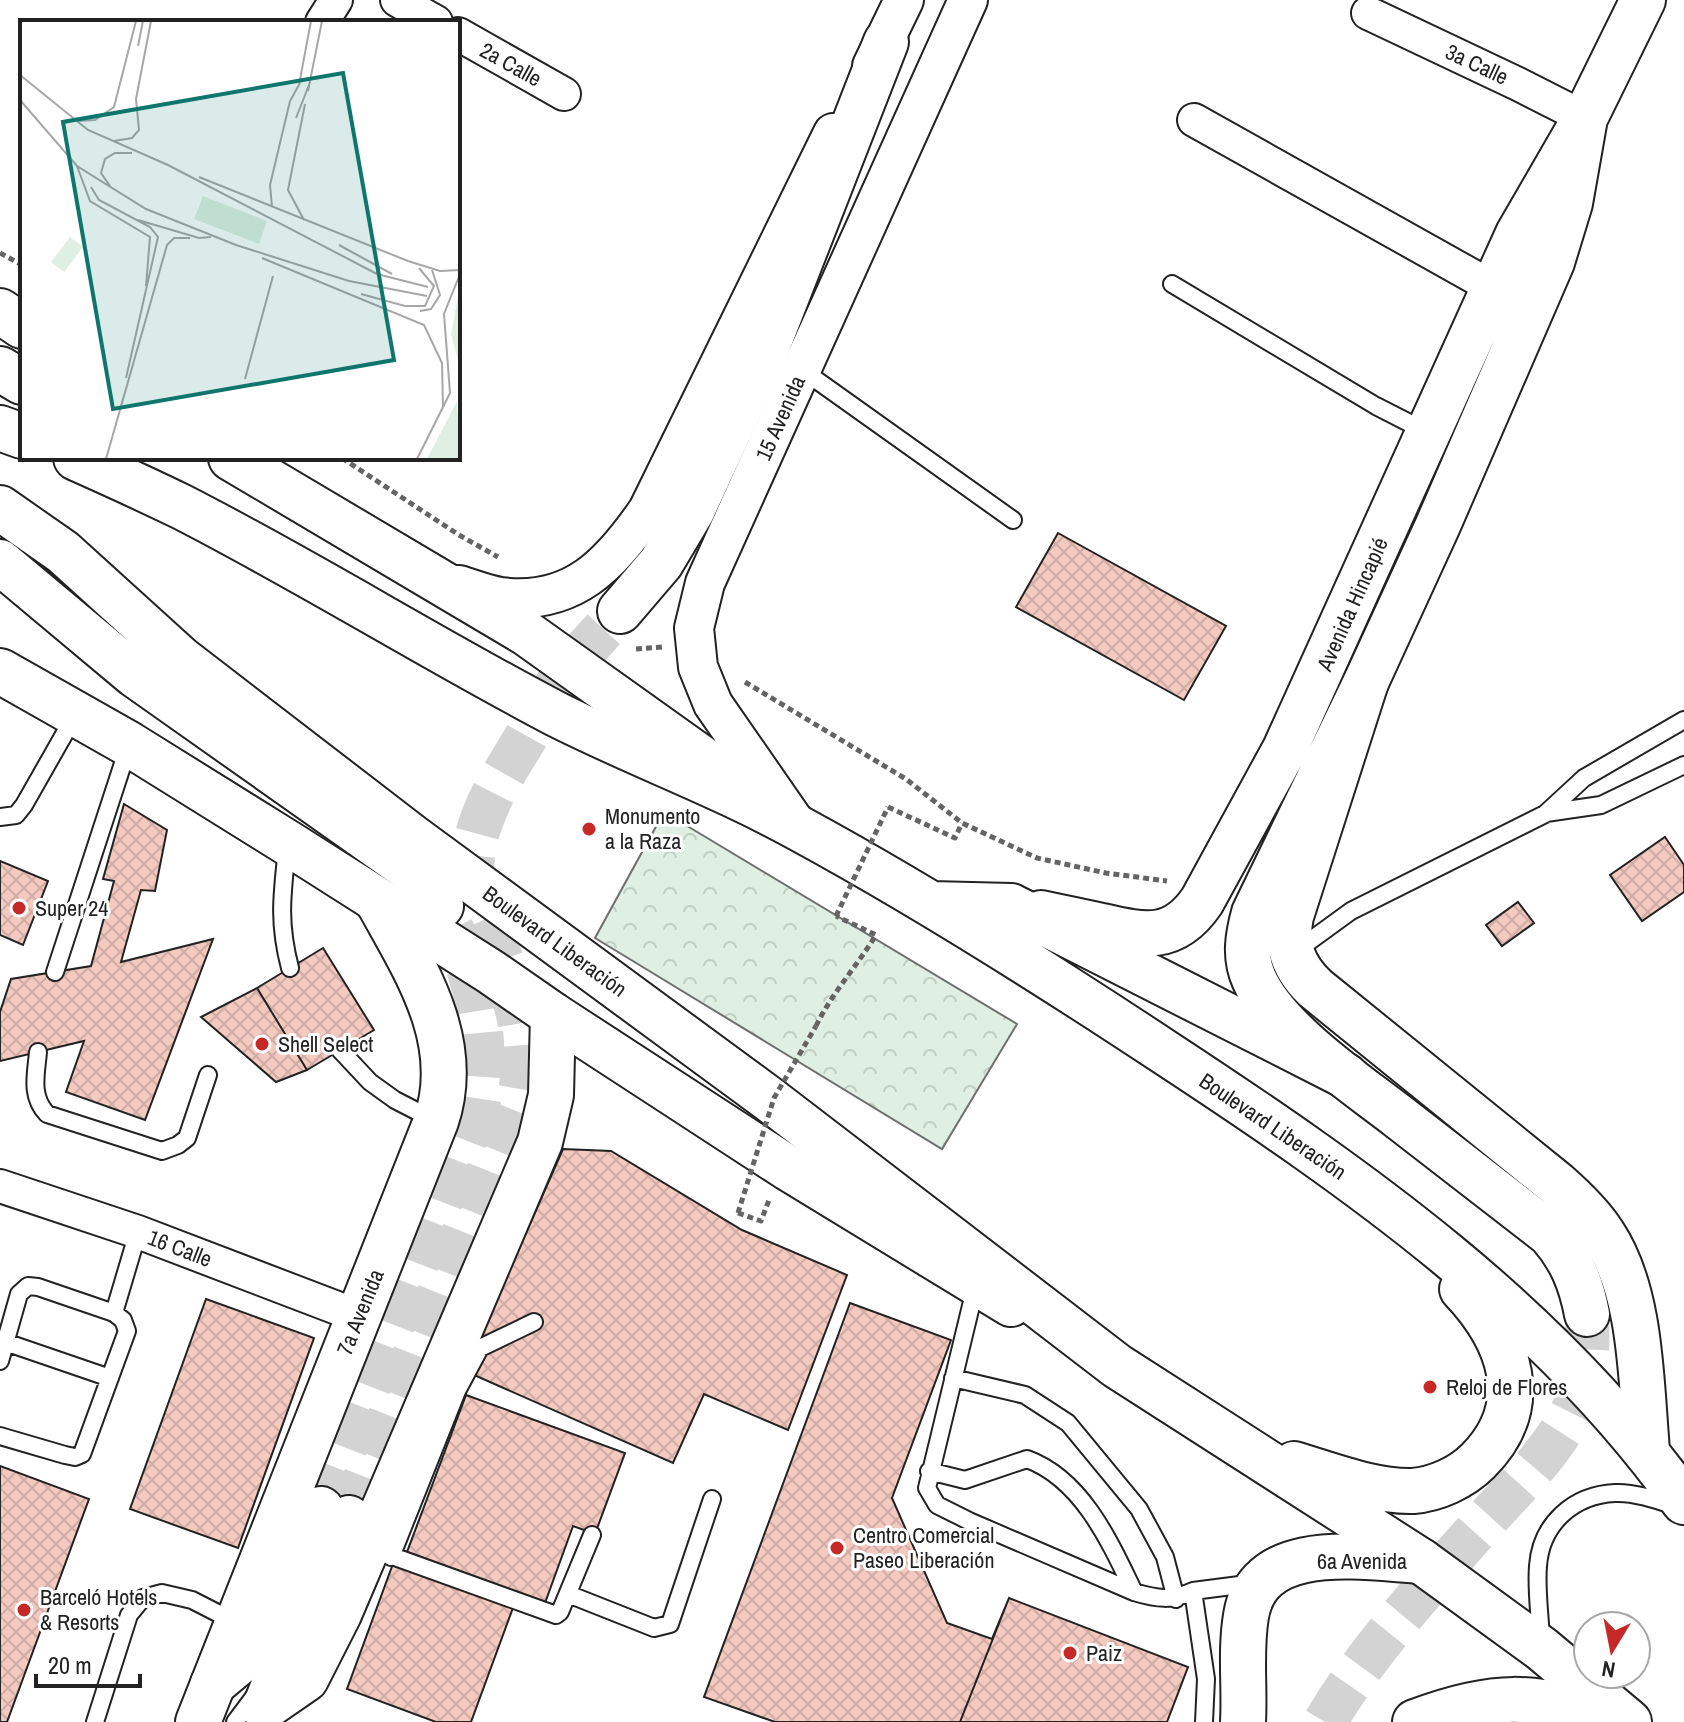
<svg xmlns="http://www.w3.org/2000/svg" width="1684" height="1722" font-family="'Archivo Narrow',sans-serif">
  <style>
    .forest { fill: url(#forest-crowns); stroke: #6f6f6f; stroke-width: 2 }
    .building { fill: url(#building-cross-hatch); stroke: #222; stroke-width: 2 }
    .lines { fill: none; stroke-linecap: round; stroke-linejoin: round }
    .primary-tunnel { stroke: #d3d3d3; stroke-width: 44; stroke-dasharray: 44 22; stroke-linecap: butt }
    .trunk-tunnel { stroke: #d3d3d3; stroke-width: 44; stroke-dasharray: 44 22; stroke-linecap: butt }
    .service-casing { stroke: #222; stroke-width: 20 }
    .minor-casing { stroke: #222; stroke-width: 36 }
    .tertiary-casing { stroke: #222; stroke-width: 42 }
    .secondary-casing { stroke: #222; stroke-width: 48 }
    .primary-casing { stroke: #222; stroke-width: 48 }
    .trunk-casing { stroke: #222; stroke-width: 48 }
    .path { stroke: #646464; stroke-width: 5; stroke-dasharray: 6 4; stroke-linecap: butt }
    .service { stroke: #fff; stroke-width: 16 }
    .minor { stroke: #fff; stroke-width: 32 }
    .tertiary { stroke: #fff; stroke-width: 38 }
    .secondary { stroke: #fff; stroke-width: 44 }
    .primary { stroke: #fff; stroke-width: 44 }
    .trunk { stroke: #fff; stroke-width: 44 }
    .path-bridge { stroke: #646464; stroke-width: 5; stroke-dasharray: 6 4; stroke-linecap: butt }
    .poi-dot { fill: #c62828; stroke: #fff; stroke-width: 3 }
    .labels { text-anchor: middle; stroke-width: 6; stroke-linejoin: round; paint-order: stroke }
    .street-label { font-size: 22px; fill: #222; stroke: #fff }
    .poi-label { font-size: 22px; fill: #222; stroke: #fff; text-anchor: start }
    .inset-road { fill: none; stroke: #a7a7a7; stroke-width: 2 }
    .view { fill: #0f766e; fill-opacity: 0.15; stroke: #0f766e; stroke-width: 4 }
    .inset-edge { fill: none; stroke: #222; stroke-width: 4 }
  </style>
  <defs>
    <pattern id="forest-crowns" width="20" height="18" patternUnits="userSpaceOnUse" patternTransform="scale(2)"><rect width="20" height="18" fill="#e0efe3"/><path d="M2 6a3 3 0 1 1 6 0M12 15a3 3 0 1 1 6 0" fill="none" stroke="#c0cdc2"/></pattern>
    <pattern id="building-cross-hatch" width="8" height="8" patternUnits="userSpaceOnUse" patternTransform="scale(2)"><rect width="8" height="8" fill="#f3c9c0"/><path d="M0 0l8 8M0 8l8-8" fill="none" stroke="#d0aca5"/></pattern>
  </defs>
  <rect width="100%" height="100%" fill="#fff"/>
  <path class="forest" d="M664 812 1017 1024 942 1149 595 938Z"/>
  <path class="building" d="M1058 533 1226 626 1184 700 1016 607Z
    M124 804 167 830 155 891 141 890 121 962 213 939 145 1120 66 1092 84 1041 0 1061V1012L11 979 91 966 114 881 103 879Z
    M1665 837 1684 865V892L1642 921 1610 875Z
    M0 861 48 881 23 945 0 935Z
    M1518 902 1534 923 1502 946 1486 925Z
    M323 948 374 1030 307 1070 257 988Z
    M257 988 307 1070 276 1082 201 1017Z
    M563 1149 611 1151 742 1230 847 1275 788 1430 704 1394 673 1463 465 1371Z
    M206 1299 314 1338 238 1548 130 1509Z
    M850 1303 951 1340 892 1498 947 1623 992 1639 1009 1598 1188 1667 1167 1722H775L704 1697Z
    M466 1395 625 1453 595 1534 573 1526 545 1603 407 1552Z
    M0 1466 89 1499 7 1722H0Z
    M394 1561 514 1605 471 1722H436L347 1689Z
    M1009 1598 1188 1667 1167 1722H960Z"/>
  <g class="lines">
    <path class="primary-tunnel" d="M349 1518 520 1092C530 1039 513 988 494 939 489 925 482 913 477 900 459 841 497 785 526 737 536 719 545 701 557 684 575 658 600 635 620 611
      M1325 1722C1369 1648 1428 1585 1485 1521 1517 1485 1555 1450 1575 1405 1588 1376 1588 1345 1587 1314"/>
    <path class="trunk-tunnel" d="M321 1509 478 1106C489 1046 479 984 452 929"/>
    <g class="service-casing">
      <path id="service" d="M1172 284 1376 406 1427 432
        M801 369 1013 520
        M1546 813 1601 805 1684 765
        M0 817 16 815 24 805 74 717
        M287 849C282 895 278 922 290 968
        M1296 951 1351 911 1545 814 1584 778 1684 720
        M55 972 129 745
        M340 1050 370 1082 395 1100 434 1120
        M38 1052C36 1075 30 1096 47 1114L162 1151 178 1145 187 1138 208 1075
        M976 1285 927 1488 937 1505 969 1521 1134 1592C1157 1599 1172 1601 1193 1591L1206 1679 1204 1722
        M114 1313 138 1232
        M5 1342 110 1378
        M0 1361 19 1294 28 1286 38 1287 114 1313 123 1320 127 1331 82 1454 75 1457 65 1455 0 1436
        M953 1378 1025 1395 1068 1423 1139 1509 1165 1557 1176 1599
        M929 1471 965 1480 1027 1459C1082 1479 1110 1542 1134 1592
        M370 1548 556 1615 560 1612 592 1535
        M391 1557 457 1391 480 1348 534 1322
        M1193 1591 1255 1583
        M568 1594 654 1628 670 1624 712 1499
        M1541 1640C1540 1615 1536 1590 1538 1566 1541 1524 1573 1495 1615 1493 1634 1492 1657 1500 1675 1506
        M95 1722 129 1615 143 1598 162 1593 192 1600 235 1622
        M235 1722 256 1694"/>
    </g>
    <g class="minor-casing">
      <path id="minor" d="M397 0 436 22
        M1368 13 1518 84 1585 118
        M322 22 336 0
        M458 34 564 94
        M1194 120 1494 288
        M0 1186 138 1232 358 1316"/>
    </g>
    <g class="tertiary-casing">
      <path id="tertiary" d="M872 66 904 0
        M459 585C473 589 487 595 501 597 573 606 611 564 648 510L833 133
        M799 828 713 704 698 667 694 628 705 583 968 0"/>
    </g>
    <g class="secondary-casing">
      <path id="secondary" d="M0 311 22 326
        M0 369 22 382
        M231 458 526 633 742 787
        M0 671 129 744 288 843 491 972 553 1015 788 1168 1011 1304"/>
    </g>
    <g class="primary-casing">
      <path id="primary" d="M1585 118 1570 203 1552 262 1438 525 1366 682 1254 913C1248 935 1244 957 1254 979 1276 1030 1355 1083 1399 1117 1449 1156 1499 1195 1550 1234 1571 1258 1581 1282 1587 1314
        M620 611 661 563 692 511 764 355 886 42
        M1041 913C1061 917 1082 922 1102 926 1145 936 1174 942 1202 901L1285 749 1518 234 1585 118 1643 0
        M267 1702 296 1628 349 1518
        M264 1708 306 1679 339 1614 540 1142 551 1095 553 1015
        M198 1722 436 1121C463 1041 415 969 378 902
        M1243 1722C1245 1687 1240 1651 1246 1616 1258 1538 1365 1558 1421 1561
        M1415 1722C1491 1693 1537 1692 1613 1722"/>
    </g>
    <g class="trunk-casing">
      <path id="trunk" d="M0 428 22 436
        M76 458C112 474 147 490 182 507 309 572 430 648 556 714 637 755 723 786 802 830 927 898 1048 975 1166 1053 1358 1179 1549 1313 1684 1502
        M0 508 63 552 181 659 411 836 769 1099 1117 1366 1421 1561 1542 1649 1629 1722
        M0 562 135 675 424 879 441 906
        M1366 682 1291 916C1285 946 1294 968 1315 988L1557 1184C1574 1199 1591 1215 1603 1234 1642 1292 1641 1383 1647 1450
        M931 904 1011 906 1346 1076
        M1294 1464C1331 1475 1373 1492 1413 1491 1436 1489 1461 1478 1478 1461 1534 1405 1510 1340 1462 1289
        M213 1684 244 1658 321 1509"/>
    </g>
    <path class="path" d="M0 253 22 265
      M342 458 459 535 498 557
      M636 649 662 647
      M745 682 906 779 962 823 1037 858 1106 873 1167 881
      M888 807 955 838 962 823
      M816 1026C832 993 857 966 876 935L836 916
      M738 1213 761 1221 769 1200"/>
    <use href="#service" class="service"/>
    <use href="#minor" class="minor"/>
    <use href="#tertiary" class="tertiary"/>
    <use href="#secondary" class="secondary"/>
    <use href="#primary" class="primary"/>
    <use href="#trunk" class="trunk"/>
    <path class="path-bridge" d="M836 916 888 807
      M738 1213 774 1098 816 1026"/>
  </g>
  <g class="poi-dot">
    <circle cx="589" cy="829" r="8"/>
    <circle cx="19" cy="908" r="8"/>
    <circle cx="262" cy="1044" r="8"/>
    <circle cx="1430" cy="1387" r="8"/>
    <circle cx="837" cy="1548" r="8"/>
    <circle cx="24" cy="1610" r="8"/>
    <circle cx="1070" cy="1653" r="8"/>
  </g>
  <g class="labels">
    <g class="street-label">
      <text transform="translate(511 64) rotate(29)" y="8">2a Calle</text>
      <text transform="translate(1477 64) rotate(25)" y="8">3a Calle</text>
      <text transform="translate(780 418) rotate(-66)" y="8">15 Avenida</text>
      <text transform="translate(1352 604) rotate(-66)" y="8">Avenida Hincapié</text>
      <text transform="translate(555 941) rotate(36)" y="8">Boulevard Liberación</text>
      <text transform="translate(1273 1126) rotate(34)" y="8">Boulevard Liberación</text>
      <text transform="translate(180 1248) rotate(21)" y="8">16 Calle</text>
      <text transform="translate(360 1312) rotate(-68)" y="8">7a Avenida</text>
      <text x="1362" y="1569">6a Avenida</text>
    </g>
    <g class="poi-label">
      <text x="605" y="824">Monumento<tspan x="605" dy="25">a la Raza</tspan></text>
      <text x="35" y="916">Super 24</text>
      <text x="278" y="1052">Shell Select</text>
      <text x="1446" y="1395">Reloj de Flores</text>
      <text x="853" y="1543">Centro Comercial<tspan x="853" dy="25">Paseo Liberación</tspan></text>
      <text x="40" y="1605">Barceló Hotels<tspan x="40" dy="25">&amp; Resorts</tspan></text>
      <text x="1086" y="1661">Paiz</text>
    </g>
  </g>
  <g transform="translate(20 20)">
    <rect width="440" height="440" fill="#fff"/>
    <path d="M50 217 63 227 44 252 31 242Z" fill="#e0efe3"/>
    <path d="M183 176 247 201 239 224 174 199ZM440 265V346L431 315ZM437 381 440 439H407Z" fill="#e0efe3"/>
    <path class="inset-road" d="M118 26 123 1M0 55 68 110 148 145 357 254 408 267M279 65 291 1M288 71 302 1M0 80 57 146 126 189 216 225 329 261 407 276M276 98 289 65M58 101 75 100 94 87 116 1M94 121 112 118 119 110 116 79 131 1M57 146 70 181 130 217 126 266M179 157 388 241 420 251 440 250M90 166 81 153 85 139 95 133H112M71 167 79 180 130 207 138 217 106 358M252 187 250 165 270 81 280 63M118 200 179 218 191 217M284 200 268 170 285 84M319 225 372 254M242 238 404 305 422 343 423 388M341 274 385 286H405L414 266 399 248M400 291 411 289 420 275 412 250M225 359 253 256M86 439 147 225 154 218H170M397 439 430 373 424 294 440 254"/>
    <path class="view" d="M323 53 374 340 93 389 43 102Z"/>
    <rect width="440" height="440" class="inset-edge"/>
  </g>
  <g transform="translate(1612 1650) rotate(190)"><circle r="38" fill="#ffffff" stroke="#a7a7a7" stroke-width="2"/>
  <path d="M0-6L14 30L0 20L-14 30Z" fill="#c62828"/>
  <text y="-12" font-size="22" font-weight="bold" text-anchor="middle" fill="#222222">N</text>
  </g>
  <path d="M36 1674v12h104v-12" fill="none" stroke="#222222" stroke-width="4"/>
  <text x="48" y="1674" font-size="24" fill="#222222" stroke="#ffffff" stroke-width="6" paint-order="stroke">20 m</text>
</svg>
